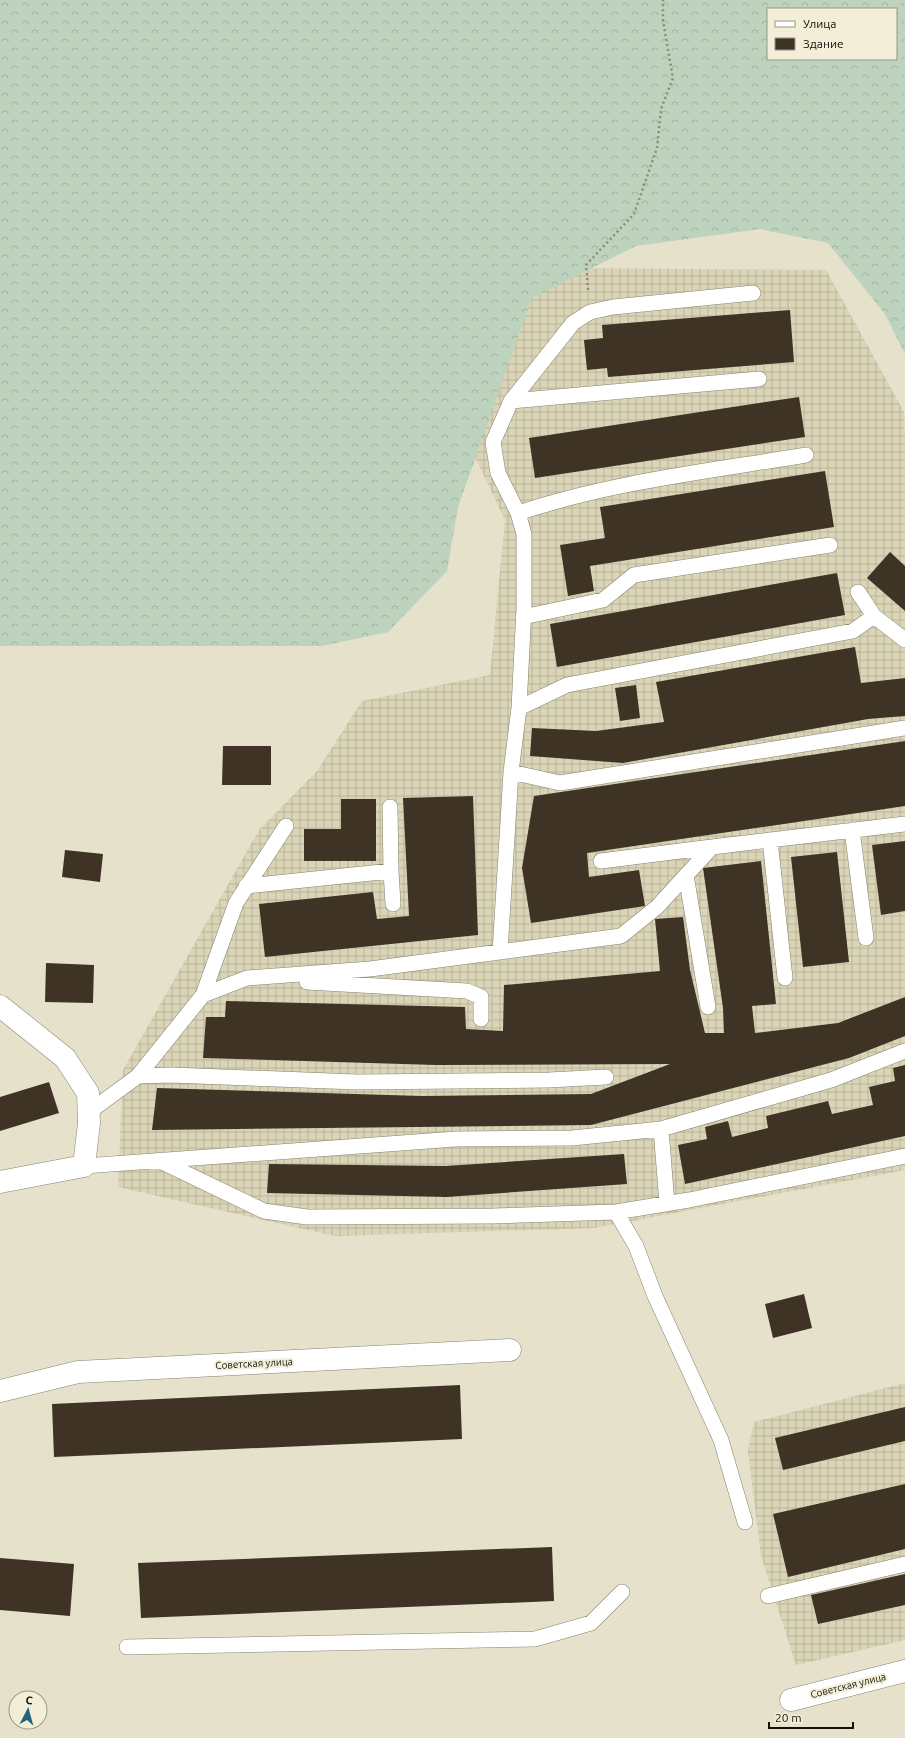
<svg xmlns="http://www.w3.org/2000/svg" width="905" height="1738" font-family="Ubuntu,sans-serif">
  <style>
    .industrial { fill: url(#industrial-grid) }
    .forest { fill: url(#forest-crowns); fill-rule: evenodd }
    .building { fill: #3e3324 }
    .lines { fill: none; stroke-linecap: round; stroke-linejoin: round }
    .lane-casing { stroke: #87836f; stroke-width: 16 }
    .street-casing { stroke: #87836f; stroke-width: 23 }
    .path { stroke: #8e8b7b; stroke-width: 2.5; stroke-dasharray: 2 3; stroke-linecap: butt }
    .lane { stroke: #fff; stroke-width: 15 }
    .street { stroke: #fff; stroke-width: 22 }
    .labels { text-anchor: middle; stroke-width: 4; stroke-linejoin: round; paint-order: stroke }
    .street-label { font-size: 10px; fill: #121109; stroke: #f2eed8 }
  </style>
  <defs>
    <pattern id="industrial-grid" width="8" height="8" patternUnits="userSpaceOnUse"><rect width="8" height="8" fill="#dad5b7"/><path d="M0 4h8M4 0v8" fill="none" stroke="#bab69c"/></pattern>
    <pattern id="forest-crowns" width="20" height="18" patternUnits="userSpaceOnUse"><rect width="20" height="18" fill="#bdd3bd"/><path d="M2 6a3 3 0 1 1 6 0M12 15a3 3 0 1 1 6 0" fill="none" stroke="#a1b4a1"/></pattern>
  </defs>
  <rect width="100%" height="100%" fill="#e5e1cb"/>
  <path class="industrial" d="M515 268 826 270 904 412 905 440V1170L594 1228 335 1236 118 1187 123 1070 259 830 317 771 362 701 490 675 505 520 475 457Z
    M905 1383V1640L796 1665 761 1556 748 1451 754 1422Z"/>
  <path class="forest" d="M0 0H905V354L885 314 828 243 760 229 636 246 532 298 458 507 447 571 388 632 322 646H0ZM768 9H896V59H768Z"/>
  <path class="building" d="M790 310 794 362 608 377 607 368 587 370 584 340 603 338 602 325Z
    M799 397 805 437 535 478 529 438Z
    M825 471 834 527 590 566 594 591 568 596 560 545 605 538 600 507Z
    M890 552 905 566V611L867 578Z
    M837 573 845 615 557 667 550 624Z
    M855 647 861 683 905 678V716L868 719 623 763 530 756 532 728 596 731 664 722 656 682Z
    M636 685 640 718 620 721 615 688Z
    M905 741V806L587 853 589 877 639 870 645 906 531 923 522 868 534 796Z
    M223 746H271V785H222Z
    M473 796 478 935 265 957 259 904 373 892 377 919 409 916 403 798Z
    M341 799H376V861H304V829H341Z
    M905 841V911L881 915 872 845Z
    M65 850 103 854 100 882 62 877Z
    M837 852 849 962 803 967 791 857Z
    M761 861 776 1004 752 1006 755 1033 838 1023 905 997V1036L849 1058 591 1125 152 1130 157 1088 422 1096 591 1094 670 1064 436 1065 203 1058 206 1017H225L226 1001 465 1007 466 1029 503 1031 504 985 660 971 655 919 683 917 690 970 705 1033H724L723 1008 703 868Z
    M46 963 94 965 93 1003 45 1002Z
    M905 1065V1136L685 1184 678 1145 707 1139 705 1127 728 1121 732 1137 768 1128 766 1116 828 1101 832 1114 873 1105 869 1087 895 1081 893 1068Z
    M49 1082 59 1113 0 1131V1097Z
    M624 1154 627 1184 447 1197 267 1193 269 1164 445 1166Z
    M804 1294 812 1328 773 1338 765 1304Z
    M460 1385 462 1439 54 1457 52 1404Z
    M905 1407V1441L783 1470 775 1438Z
    M905 1484V1549L788 1577 773 1514Z
    M552 1547 554 1601 141 1618 138 1563Z
    M0 1558 74 1564 70 1616 0 1610Z
    M905 1574V1605L818 1624 811 1595Z"/>
  <g class="lines">
    <g class="lane-casing">
      <path id="lane" d="M511 401 759 379
        M518 513C611 482 710 471 806 455
        M858 592 874 616 905 640
        M523 617 603 600 634 575 830 545
        M519 708 567 685 853 631 874 616
        M511 772 560 783 905 728
        M390 807 391 871 393 904
        M852 830 866 938
        M770 840 785 978
        M601 861 712 847
        M686 875 708 1007
        M246 886 391 871
        M500 952 511 772 519 708 524 608V534L518 513 498 473 493 442 511 401 573 323 590 312 613 307 753 293
        M307 982 467 991 481 997V1019
        M203 995 247 978 370 969 621 936 657 907 712 847 905 824
        M138 1076 203 995 236 903 286 826
        M89 1112 138 1076 171 1075 357 1082 549 1080 606 1077
        M661 1129 667 1204
        M160 1161 264 1211 307 1217 493 1216 616 1212 689 1200 905 1156
        M84 1166 456 1139 572 1138 661 1129 831 1080 905 1051
        M616 1212 636 1246 655 1296 721 1440 745 1522
        M768 1596 905 1564
        M127 1647 535 1639 591 1623 622 1592"/>
    </g>
    <g class="street-casing">
      <path id="street" d="M0 1006 65 1058 88 1093 89 1123 84 1166 0 1182
        M0 1391 78 1372 510 1350
        M791 1700 905 1671"/>
    </g>
    <path class="path" d="M588 290 586 265 634 214 657 148 661 109 673 78 663 21V0"/>
    <use href="#lane" class="lane"/>
    <use href="#street" class="street"/>
  </g>
  <g class="labels">
    <g class="street-label">
      <text transform="translate(254 1363) rotate(-3)" y="4">Советская улица</text>
      <text transform="translate(848 1685) rotate(-14)" y="4">Советская улица</text>
    </g>
  </g>
  <rect x="767" y="8" width="130" height="52" fill="#f2eed8" stroke="#989685"/>
  <rect x="775" y="21" width="20" height="6" fill="#ffffff" stroke="#989685"/>
  <text x="803" y="28" font-size="12" fill="#121109">Улица</text>
  <rect x="775" y="38" width="20" height="12" fill="#3e3324" stroke="#989685"/>
  <text x="803" y="48" font-size="12" fill="#121109">Здание</text>
  <g transform="translate(28 1710) rotate(6)"><circle r="19" fill="#f2eed8" stroke="#989685"/>
  <path d="M0-3L7 15L0 10L-7 15Z" fill="#236478"/>
  <text y="-6" font-size="11" font-weight="bold" text-anchor="middle" fill="#121109">С</text>
  </g>
  <path d="M769 1722v6h84v-6" fill="none" stroke="#121109" stroke-width="2"/>
  <text x="775" y="1722" font-size="12" fill="#121109" stroke="#f2eed8" stroke-width="3" paint-order="stroke">20 m</text>
</svg>
